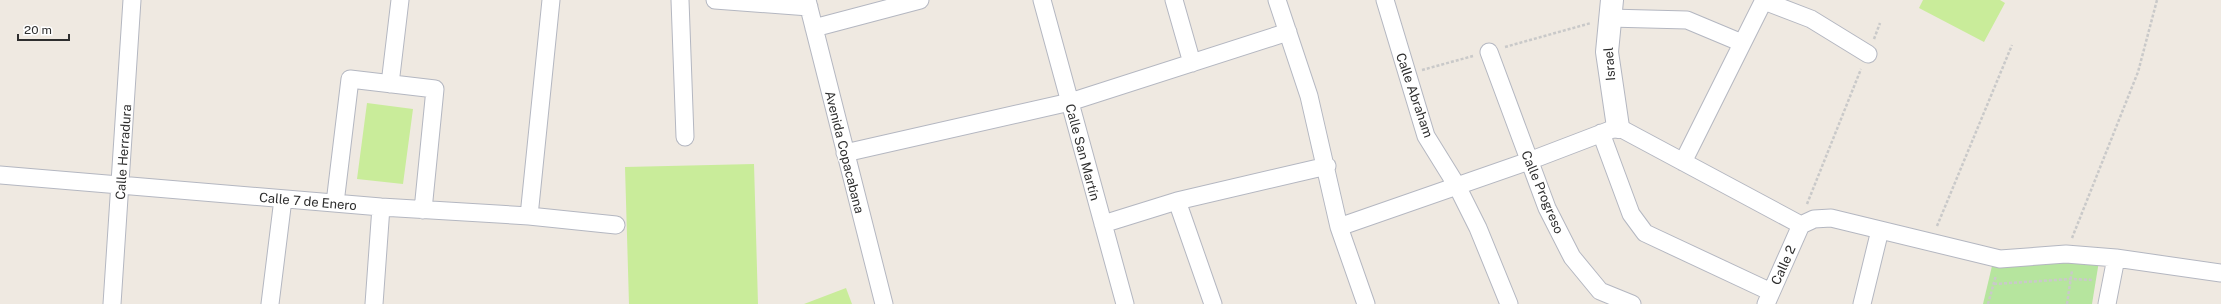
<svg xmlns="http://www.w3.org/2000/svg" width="2221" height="304" font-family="'Public Sans',sans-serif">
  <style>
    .green { fill: #b6e59e }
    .pitch { fill: #c9ec9a }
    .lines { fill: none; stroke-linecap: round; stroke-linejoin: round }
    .street-casing { stroke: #b4b7c1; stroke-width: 19 }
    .secondary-casing { stroke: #b4b7c1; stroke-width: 24 }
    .path { stroke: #c9c9c9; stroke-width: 2.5; stroke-dasharray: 3 2; stroke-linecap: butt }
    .street { stroke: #fff; stroke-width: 17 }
    .secondary { stroke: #fff; stroke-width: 22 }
    .labels { text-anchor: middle; stroke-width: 3; stroke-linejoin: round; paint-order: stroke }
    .street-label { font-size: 13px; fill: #2e2e2e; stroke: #fff }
  </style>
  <rect width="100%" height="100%" fill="#efe9e1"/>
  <path class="green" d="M2099 261 2092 304H1983L1992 266Z"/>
  <path class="pitch" d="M1923 0H2000L2005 3 1984 42 1919 8Z
    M367 103 413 109 403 184 357 179Z
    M754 164 758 304H629L625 167Z
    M846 288 852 304H804Z"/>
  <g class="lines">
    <g class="street-casing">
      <path id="street" d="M680 0 685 137
        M715 0 809 7
        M807 0 884 304
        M1042 0 1125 304
        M1174 0 1192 63
        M1277 0 1309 96 1339 227 1366 304
        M1385 0 1426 136 1457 186 1478 228 1509 304
        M1764 1 1811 19 1868 54
        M1609 18 1687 20 1742 43
        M814 28 920 0
        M1489 52 1547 208 1572 257 1600 291 1632 304
        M390 84 400 0
        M1601 133 1631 214 1645 233 1771 292
        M845 153 1070 102 1288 32
        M1683 162 1764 0
        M0 175 381 207 529 216 616 225
        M1177 201 1213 304
        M335 203 350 79 435 89 423 210
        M529 216 551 0
        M1103 224 1177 201 1327 166
        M1339 227 1529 161 1618 127 1801 225 1814 219 1831 218 2000 259 2066 254 2116 258 2221 273
        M112 304 132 0
        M270 304 283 199
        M374 304 381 207
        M1766 304 1801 225
        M1862 304 1880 230
        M2107 304 2116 258"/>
    </g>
    <g class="secondary-casing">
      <path id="secondary" d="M1612 0 1607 52 1618 127"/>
    </g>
    <path class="path" d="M1874 39 1880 23
      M1505 47 1591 23
      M1422 70 1473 56
      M1807 204 1861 69
      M1937 226 2012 45
      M2072 238 2138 72 2157 0
      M1994 284 2071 279 2094 280
      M1988 304 1996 275
      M2067 304 2072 270"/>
    <use href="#street" class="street"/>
    <use href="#secondary" class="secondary"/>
  </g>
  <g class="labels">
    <g class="street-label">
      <text transform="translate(1609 64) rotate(-94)" y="5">Israel</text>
      <text transform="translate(1415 95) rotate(71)" y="5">Calle Abraham</text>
      <text transform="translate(123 152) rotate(-86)" y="5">Calle Herradura</text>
      <text transform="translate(845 152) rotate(76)" y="5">Avenida Copacabana</text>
      <text transform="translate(1083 152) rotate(75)" y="5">Calle San Martín</text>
      <text transform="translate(1543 192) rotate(67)" y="5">Calle Progreso</text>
      <text transform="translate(308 201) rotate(5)" y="5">Calle 7 de Enero</text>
      <text transform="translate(1783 265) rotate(-66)" y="5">Calle 2</text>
    </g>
  </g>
  <path d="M18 34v6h51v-6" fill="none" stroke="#2e2e2e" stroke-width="2"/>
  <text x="24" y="34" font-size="12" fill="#2e2e2e" stroke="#ffffff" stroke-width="3" paint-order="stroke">20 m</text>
</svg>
